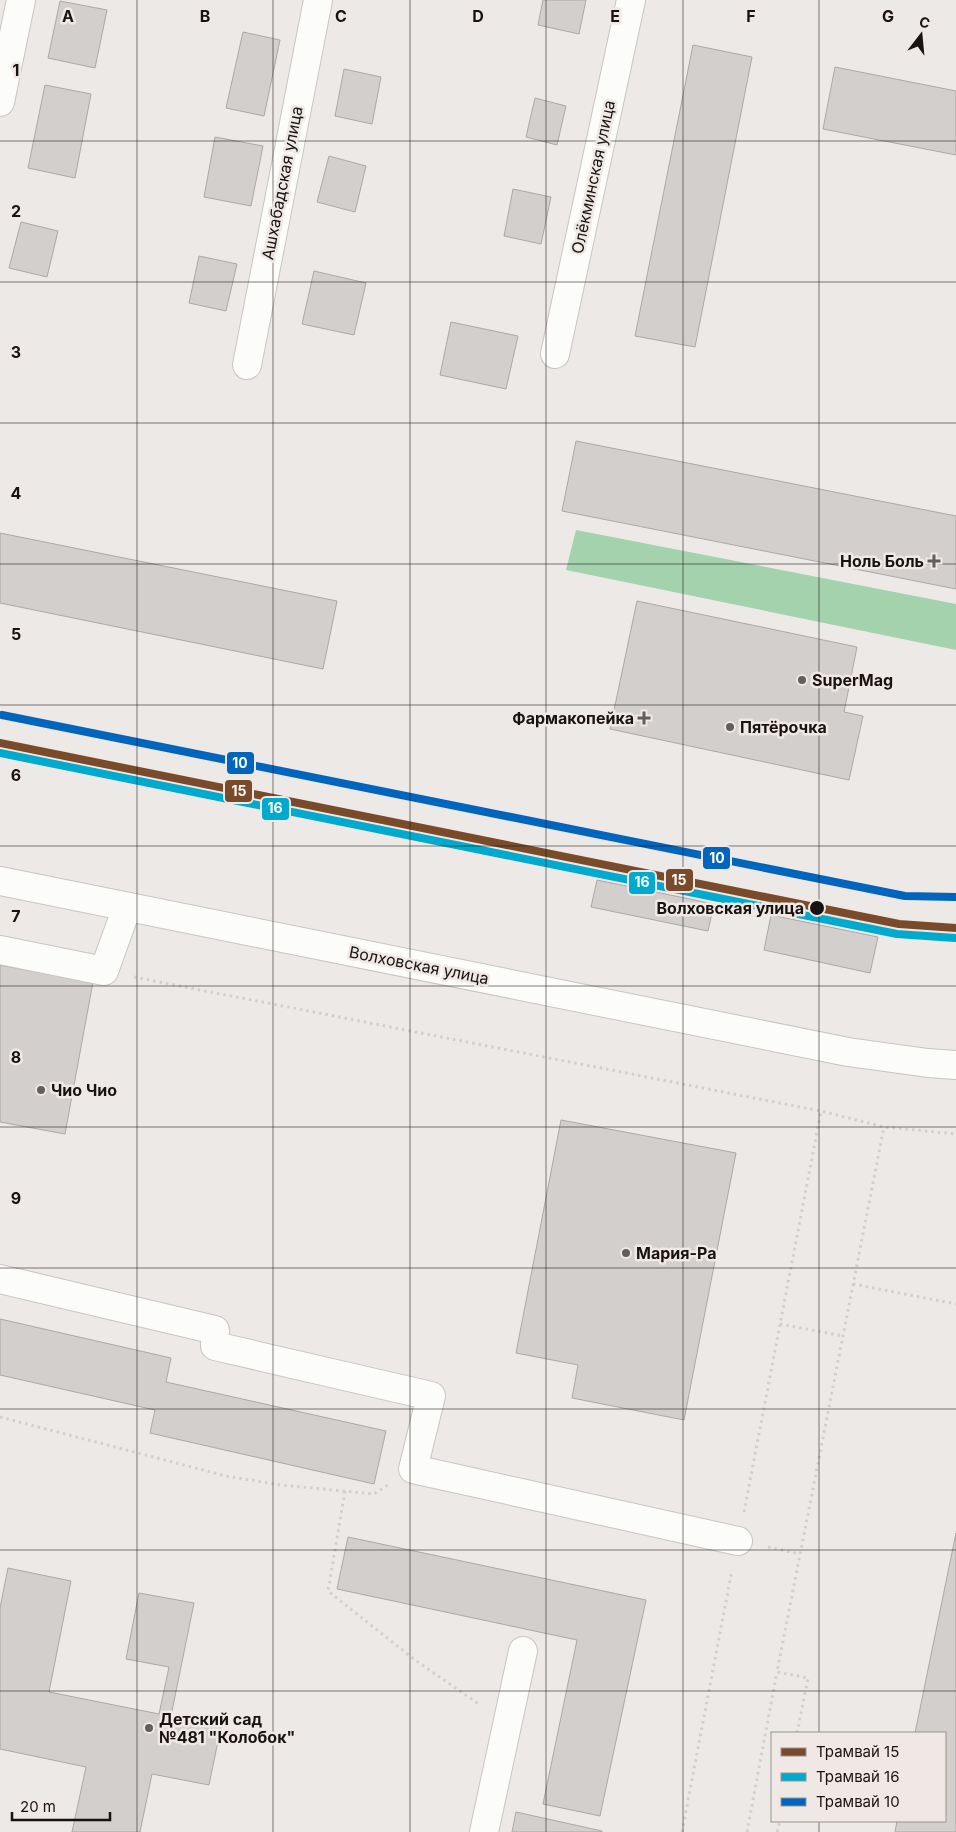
<svg xmlns="http://www.w3.org/2000/svg" width="956" height="1832" font-family="Inter,sans-serif">
  <style>
    .forest { fill: #a3d2ad }
    .building { fill: #d2cfcd; stroke: #aba8a7 }
    .lines { fill: none; stroke-linecap: round; stroke-linejoin: round }
    .minor-casing { stroke: #c8c5c3; stroke-width: 30 }
    .major-casing { stroke: #c8c5c3; stroke-width: 30 }
    .path { stroke: #d1d0d0; stroke-width: 3; stroke-dasharray: 2.5 4; stroke-linecap: butt }
    .minor { stroke: #fcfcfb; stroke-width: 28 }
    .major { stroke: #fcfcfb; stroke-width: 28 }
    .tram-1-casing { stroke: #efe8e5; stroke-width: 11 }
    .tram-2-casing { stroke: #efe8e5; stroke-width: 11 }
    .tram-3-casing { stroke: #efe8e5; stroke-width: 11 }
    .tram-1 { stroke: #7a4b2a; stroke-width: 8 }
    .tram-2 { stroke: #00a9ce; stroke-width: 8 }
    .tram-3 { stroke: #0065bd; stroke-width: 8 }
    .grid { fill: none; stroke: #161312; stroke-width: 1; stroke-opacity: 0.55 }
    .poi-dot { fill: #615e5d; stroke: #efe8e5; stroke-width: 2 }
    .stop-dot { fill: #161312; stroke: #efe8e5; stroke-width: 2 }
    .labels { text-anchor: middle; stroke-width: 5; stroke-linejoin: round; paint-order: stroke }
    .street-label { font-size: 16px; fill: #161312; stroke: #efe8e5 }
    .poi-label { font-size: 16px; font-weight: bold; fill: #161312; stroke: #efe8e5; text-anchor: start }
    .stop-label { font-size: 16px; font-weight: bold; fill: #161312; stroke: #efe8e5; text-anchor: end }
    .grid-label { font-size: 16px; text-anchor: middle; font-weight: bold; fill: #161312; stroke: #efe8e5; stroke-width: 5; stroke-linejoin: round; paint-order: stroke }
    .line-badge { stroke: #efe8e5; stroke-width: 2 }
    .badge-label { font-size: 14px; text-anchor: middle; font-weight: bold; fill: #fff }
  </style>
  <rect width="100%" height="100%" fill="#ede9e7"/>
  <path class="forest" d="M576 530 956 604V650L566 570Z"/>
  <path class="building" d="M543 0H586L579 34 538 25Z
    M60 1 107 10 95 68 48 58Z
    M243 32 280 40 264 116 226 108Z
    M693 45 752 57 695 347 635 336Z
    M835 67 956 91V155L823 129Z
    M344 69 381 77 372 124 335 116Z
    M45 85 91 94 75 178 28 168Z
    M535 98 566 106 557 145 526 137Z
    M215 137 263 146 251 206 204 197Z
    M329 156 366 166 355 212 317 202Z
    M513 189 551 197 541 244 504 236Z
    M21 222 58 231 47 277 9 268Z
    M199 256 237 264 226 311 189 303Z
    M314 271 366 283 354 335 302 324Z
    M451 322 518 336 506 389 440 375Z
    M576 441 956 516V589L562 511Z
    M0 533 337 601 323 669 0 603Z
    M637 601 857 647 844 712 863 716 849 780 610 729Z
    M597 880 714 904 708 931 591 907Z
    M771 915 878 937 870 973 764 950Z
    M0 965 93 982 65 1134 0 1122Z
    M561 1120 736 1153 684 1420 572 1398 578 1365 516 1353Z
    M0 1319 171 1358 166 1382 386 1431 374 1484 150 1433 155 1410 0 1375Z
    M956 1533V1832H895L897 1821H945V1733H915Z
    M348 1537 646 1600 600 1816 543 1804 577 1640 337 1589Z
    M8 1568 71 1581 49 1692 159 1714 169 1667 126 1659 139 1593 194 1603 171 1716 221 1727 209 1785 152 1774 140 1832H72L86 1767 0 1749V1608Z
    M516 1812 602 1831V1832H512Z"/>
  <g class="lines">
    <g class="minor-casing">
      <path id="minor" d="M0 102 21 0
        M555 354 631 0
        M247 365 318 0
        M0 950 104 971 127 907
        M0 1279 215 1330V1346L431 1396 413 1469 738 1541
        M484 1832 523 1651"/>
    </g>
    <g class="major-casing">
      <path id="major" d="M0 881 848 1052 928 1063 956 1065"/>
    </g>
    <path class="path" d="M134 977 821 1111 884 1127 956 1134
      M853 1284 956 1304
      M780 1324 843 1336
      M0 1417 226 1476 281 1485 374 1494 388 1485
      M345 1491 328 1591 415 1660 480 1705
      M744 1512 821 1111
      M768 1547 800 1554
      M797 1733 808 1678 777 1672 884 1127
      M682 1832 732 1570
      M747 1832 777 1672
      M777 1832 780 1821"/>
    <use href="#minor" class="minor"/>
    <use href="#major" class="major"/>
    <g class="tram-1-casing">
      <path id="tram-1" d="M0 743 899 924 956 928"/>
    </g>
    <g class="tram-2-casing">
      <path id="tram-2" d="M0 753 897 934 955 938"/>
    </g>
    <g class="tram-3-casing">
      <path id="tram-3" d="M2 715 905 896 956 897"/>
    </g>
    <use href="#tram-1" class="tram-1"/>
    <use href="#tram-2" class="tram-2"/>
    <use href="#tram-3" class="tram-3"/>
  </g>
  <path class="grid" d="M137 0V1832M273 0V1832M410 0V1832M546 0V1832M683 0V1832M819 0V1733M0 141H956M0 282H956M0 423H956M0 564H956M0 705H956M0 846H956M0 986H956M0 1127H956M0 1268H956M0 1409H956M0 1550H956M0 1691H956M819 1821V1832"/>
  <g class="poi-dot">
    <path d="M931.5 553.5h5v5h5v5h-5v5h-5v-5h-5v-5h5z"/>
    <circle cx="802" cy="680" r="5"/>
    <path d="M641.5 710.5h5v5h5v5h-5v5h-5v-5h-5v-5h5z"/>
    <circle cx="730" cy="727" r="5"/>
    <circle cx="41" cy="1090" r="5"/>
    <circle cx="626" cy="1253" r="5"/>
    <circle cx="149" cy="1728" r="5"/>
  </g>
  <circle class="stop-dot" cx="817" cy="908" r="8"/>
  <g class="labels">
    <g class="street-label">
      <text transform="translate(593 177) rotate(-78)" y="6">Олёкминская улица</text>
      <text transform="translate(282 183) rotate(-79)" y="6">Ашхабадская улица</text>
      <text transform="translate(419 965) rotate(11)" y="6">Волховская улица</text>
    </g>
    <g class="poi-label">
      <text x="924" y="567" text-anchor="end">Ноль Боль</text>
      <text x="812" y="686">SuperMag</text>
      <text x="634" y="724" text-anchor="end">Фармакопейка</text>
      <text x="740" y="733">Пятёрочка</text>
      <text x="51" y="1096">Чио Чио</text>
      <text x="636" y="1259">Мария-Ра</text>
      <text x="159" y="1725">Детский сад<tspan x="159" dy="18">№481 "Колобок"</tspan></text>
    </g>
    <g class="stop-label">
      <text x="804" y="914">Волховская улица</text>
    </g>
  </g>
  <g class="grid-label">
    <text x="68" y="22">A</text>
    <text x="205" y="22">B</text>
    <text x="341" y="22">C</text>
    <text x="478" y="22">D</text>
    <text x="615" y="22">E</text>
    <text x="751" y="22">F</text>
    <text x="888" y="22">G</text>
    <text x="16" y="76">1</text>
    <text x="16" y="217">2</text>
    <text x="16" y="358">3</text>
    <text x="16" y="499">4</text>
    <text x="16" y="640">5</text>
    <text x="16" y="781">6</text>
    <text x="16" y="922">7</text>
    <text x="16" y="1063">8</text>
    <text x="16" y="1204">9</text>
  </g>
  <g class="line-badge">
    <rect x="226" y="751" width="29" height="24" rx="5" fill="#0065bd"/>
    <rect x="224" y="779" width="29" height="24" rx="5" fill="#7a4b2a"/>
    <rect x="261" y="797" width="29" height="24" rx="5" fill="#00a9ce"/>
    <rect x="702" y="846" width="29" height="24" rx="5" fill="#0065bd"/>
    <rect x="665" y="868" width="29" height="24" rx="5" fill="#7a4b2a"/>
    <rect x="628" y="871" width="28" height="24" rx="5" fill="#00a9ce"/>
  </g>
  <g class="badge-label">
    <text x="240" y="768">10</text>
    <text x="239" y="796">15</text>
    <text x="275" y="813">16</text>
    <text x="717" y="863">10</text>
    <text x="679" y="885">15</text>
    <text x="642" y="887">16</text>
  </g>
  <rect x="771" y="1732" width="175" height="90" fill="#efe8e5" stroke="#989391"/>
  <rect x="781" y="1748" width="25" height="8" fill="#7a4b2a" stroke="#989391"/>
  <text x="816" y="1757" font-size="15" fill="#161312">Трамвай 15</text>
  <rect x="781" y="1773" width="25" height="8" fill="#00a9ce" stroke="#989391"/>
  <text x="816" y="1782" font-size="15" fill="#161312">Трамвай 16</text>
  <rect x="781" y="1798" width="25" height="8" fill="#0065bd" stroke="#989391"/>
  <text x="816" y="1807" font-size="15" fill="#161312">Трамвай 10</text>
  <g transform="translate(921 35) rotate(16)" stroke="#efe8e5" stroke-width="4" paint-order="stroke">
  <path d="M0-4L9 19L0 12L-9 19Z" fill="#161312"/>
  <text y="-8" font-size="14" font-weight="bold" text-anchor="middle" fill="#161312">С</text>
  </g>
  <path d="M12 1812v8h98v-8" fill="none" stroke="#161312" stroke-width="2.5"/>
  <text x="20" y="1812" font-size="15" fill="#161312" stroke="#efe8e5" stroke-width="4" paint-order="stroke">20 m</text>
</svg>
